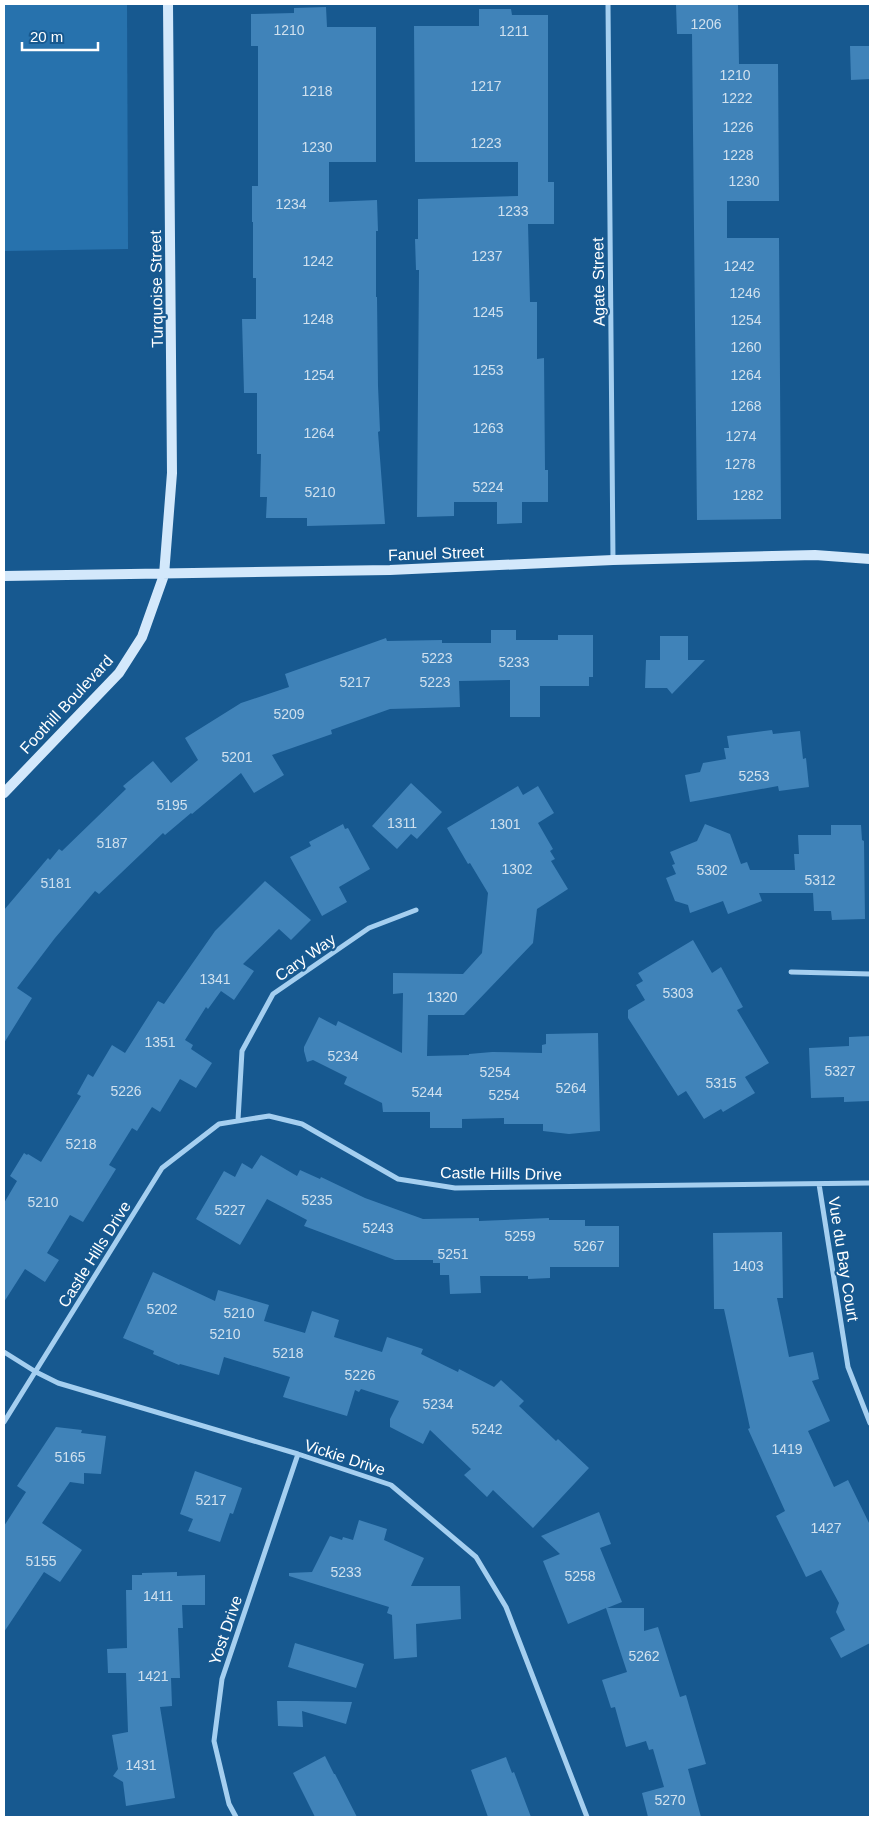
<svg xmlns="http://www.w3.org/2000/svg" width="874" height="1821" font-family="Helvetica,sans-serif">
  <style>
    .green { fill: #2772ad }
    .building { fill: #4083b9 }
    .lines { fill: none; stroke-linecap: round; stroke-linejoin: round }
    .street { stroke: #a5cff0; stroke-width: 5 }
    .secondary { stroke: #d3e8fb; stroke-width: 10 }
    .labels { text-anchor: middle; stroke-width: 4.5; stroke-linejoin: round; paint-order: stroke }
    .number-label { font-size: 14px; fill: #cfe0ee }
    .street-label { font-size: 16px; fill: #fff; stroke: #175990 }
  </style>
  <rect width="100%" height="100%" fill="#175990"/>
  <path class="green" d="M4 4H127L128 249 4 251Z"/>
  <path class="building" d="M676 4H738L739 64H778L779 201H727V238H779L781 519 697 520 692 34H677Z
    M326 7 327 27H376V162H329V202L377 200 378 231H376V297H377L378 386 380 431 378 432 385 524 307 526V518H266L267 497H260L261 454H257V393H244L242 319H256V278H253V222H252V186H258V46H251V14L294 13V8Z
    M479 9H511L512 15H548V182H554V224H528L530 302H537V359L544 358 545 470H548V502H522V523L497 524V502H454V516L417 517 419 270H416L415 239H418V199L518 196V162H415L414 26H479Z
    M850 46H870V79L851 80Z
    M491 630H516V640H558V635H593V677H589V686H540V717H510V680L459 681 460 707 390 709 331 730 332 734 272 755 284 775 254 793 241 773 192 814 191 813 165 835 163 833 99 894 95 891 55 938 17 988 32 998 4 1043V910L48 858 50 860 59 849 62 851 126 789 123 786 153 761 171 783 198 760 185 738 241 703 289 687 285 674 386 638 387 641 442 640V643H491Z
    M660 636H688V660H705L672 694 667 688H645L646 660H660Z
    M772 730 773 734 800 731 803 759 806 758 809 787 779 791 778 786 690 802 685 775 700 772 703 763 726 759 724 748H729L727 736Z
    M411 783 442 812 417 839 411 834 397 849 372 826Z
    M518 786 523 795 538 786 554 813 538 823 553 849 550 851 555 859 551 861 568 889 537 909 533 943 464 1015H428L427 1056 469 1055V1054L492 1052 542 1053V1045L546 1044V1034L598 1033 600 1131 569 1134 543 1131V1124H504V1118L462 1119V1128H430V1112H383L382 1103 344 1084 347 1077 313 1060 307 1062 304 1051V1047L319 1017 336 1026 338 1021 402 1053 403 993 393 994V973L463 974 482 953 488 893 470 863 468 864 447 828Z
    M343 824 345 829 348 828 370 869 339 887 347 902 322 916 290 857 311 846 309 842Z
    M705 824 730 834 741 864 747 862 750 870H795L794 854H799L798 835H831V825H861L862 840 864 841 865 919 832 920 831 911H814L813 893H759L762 901 728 914 723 901 690 913 688 905 675 901 666 878 676 874 672 865 675 864 670 852 697 841Z
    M265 881 311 920 291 940 279 929 243 964 254 971 234 1000 221 991 208 1009 206 1007 185 1040 193 1045 191 1049 212 1063 196 1088 180 1079 160 1112 152 1107 137 1131 132 1128 109 1165 116 1169 83 1222 70 1215 47 1253 59 1260 45 1282 25 1269 4 1302V1203L17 1181 10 1176 24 1153 27 1155 28 1154 41 1162 81 1096 77 1094 88 1074 93 1077 112 1045 125 1053 158 1001 164 1004 215 931Z
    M693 940 712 973 721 967 743 1007 737 1010 769 1063 745 1077 755 1093 723 1112 721 1109 704 1119 686 1091 678 1096 628 1018V1010L645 1000 636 985 643 981 638 973Z
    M870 1036V1101L844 1102V1097L811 1098 809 1048 849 1046V1037Z
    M261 1155 297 1176 300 1170 320 1179 321 1177 365 1198 423 1219 479 1218V1221L549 1218V1220H585V1226H619V1267H550V1278L528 1279V1276H480L481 1293 450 1294 449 1275H440V1263H433V1260H395L304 1226 307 1220 267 1199 240 1245 196 1219 224 1171 235 1177 242 1163 252 1169Z
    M782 1232 783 1298H777L789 1357 813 1352 819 1379 812 1381 830 1421 808 1431 834 1487 848 1480 870 1525V1643L841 1658 830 1638 845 1630 836 1612 839 1603 821 1570 806 1577 776 1516 785 1511 748 1429 750 1428 724 1309H714L713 1233Z
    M153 1272 215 1301 218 1290 269 1305 264 1321 305 1333 312 1311 339 1320 334 1337 382 1352 387 1337 423 1349 421 1354 458 1372 459 1369 494 1387 501 1380 524 1401 519 1406 556 1441 558 1439 589 1468 533 1528 493 1490 487 1497 464 1475 471 1469 430 1430 423 1444 390 1427V1419L399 1401 361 1389 359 1392 355 1390 347 1416 283 1397 290 1377 224 1357 219 1375 180 1364 179 1365 153 1354 154 1351 123 1338Z
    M56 1427 82 1430 81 1433 106 1436 101 1474 84 1473V1484L70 1482 42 1523 82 1550 60 1582 44 1572 4 1632V1526L26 1492 17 1486Z
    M195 1471 242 1488 233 1514 230 1513 220 1542 188 1531 193 1519 180 1514Z
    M599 1512 611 1544 600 1548 622 1602 607 1608H644V1631L658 1627 680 1697 686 1695 706 1764 688 1769 701 1817H648L642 1793 664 1787 653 1749 649 1750 646 1741 626 1747 615 1707 611 1708 602 1680 627 1672 606 1608 568 1624 543 1561 560 1554 541 1536Z
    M359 1520 387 1529 384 1540 424 1558 411 1586H460L461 1619 416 1624 417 1657 394 1659 392 1615 387 1613 389 1607 289 1576V1573L312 1572 330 1536 342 1540 343 1537 353 1540Z
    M177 1572V1576L205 1575V1605H182L183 1628H178L180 1678H171L172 1706 160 1707 175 1798 126 1806 123 1782 113 1776 118 1769 112 1735 128 1732 126 1673H108L107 1649 127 1648 126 1590H132V1575H142V1573Z
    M295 1643 364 1664 356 1688 288 1667Z
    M277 1701H298L352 1702 346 1724 302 1711 303 1727 278 1726Z
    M325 1756 334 1774H335L357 1817H315L293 1773Z
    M506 1757 512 1773 514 1772 531 1817H488L471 1770Z"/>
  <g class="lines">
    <path class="street" d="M608 4 613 560
      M791 972 870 974
      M238 1120 242 1051 273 994 369 928 416 910
      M819 1184 848 1367 870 1423
      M4 1352 36 1372 58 1383 298 1454 391 1485 476 1557 506 1607 587 1817
      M4 1422 162 1168 219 1124 269 1116 302 1124 398 1179 455 1188 870 1183
      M236 1817 229 1804 214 1741 222 1679 298 1454"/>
    <path class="secondary" d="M4 576 390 570 613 560 815 555 870 559
      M4 793 119 673 142 637 164 575 172 473 168 4"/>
  </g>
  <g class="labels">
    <g class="number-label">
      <text x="706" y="29">1206</text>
      <text x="289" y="35">1210</text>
      <text x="514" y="36">1211</text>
      <text x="735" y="80">1210</text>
      <text x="486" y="91">1217</text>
      <text x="317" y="96">1218</text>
      <text x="737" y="103">1222</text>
      <text x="738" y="132">1226</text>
      <text x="486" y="148">1223</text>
      <text x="317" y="152">1230</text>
      <text x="738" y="160">1228</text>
      <text x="744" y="186">1230</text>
      <text x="291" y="209">1234</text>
      <text x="513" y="216">1233</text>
      <text x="487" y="261">1237</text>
      <text x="318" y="266">1242</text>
      <text x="739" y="271">1242</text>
      <text x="745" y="298">1246</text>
      <text x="488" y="317">1245</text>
      <text x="318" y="324">1248</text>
      <text x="746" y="325">1254</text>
      <text x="746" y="352">1260</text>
      <text x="488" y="375">1253</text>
      <text x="319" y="380">1254</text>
      <text x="746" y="380">1264</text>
      <text x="746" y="411">1268</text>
      <text x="488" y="433">1263</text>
      <text x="319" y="438">1264</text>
      <text x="741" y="441">1274</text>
      <text x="740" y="469">1278</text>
      <text x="488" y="492">5224</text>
      <text x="320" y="497">5210</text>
      <text x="748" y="500">1282</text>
      <text x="437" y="663">5223</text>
      <text x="514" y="667">5233</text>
      <text x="355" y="687">5217</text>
      <text x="435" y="687">5223</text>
      <text x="289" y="719">5209</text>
      <text x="237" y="762">5201</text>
      <text x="754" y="781">5253</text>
      <text x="172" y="810">5195</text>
      <text x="402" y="828">1311</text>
      <text x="505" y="829">1301</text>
      <text x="112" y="848">5187</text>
      <text x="517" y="874">1302</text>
      <text x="712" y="875">5302</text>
      <text x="820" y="885">5312</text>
      <text x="56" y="888">5181</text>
      <text x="215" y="984">1341</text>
      <text x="678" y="998">5303</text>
      <text x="442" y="1002">1320</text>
      <text x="160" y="1047">1351</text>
      <text x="343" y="1061">5234</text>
      <text x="840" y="1076">5327</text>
      <text x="495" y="1077">5254</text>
      <text x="721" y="1088">5315</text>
      <text x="571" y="1093">5264</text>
      <text x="126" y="1096">5226</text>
      <text x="427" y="1097">5244</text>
      <text x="504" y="1100">5254</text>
      <text x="81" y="1149">5218</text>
      <text x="317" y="1205">5235</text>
      <text x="43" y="1207">5210</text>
      <text x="230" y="1215">5227</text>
      <text x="378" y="1233">5243</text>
      <text x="520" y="1241">5259</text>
      <text x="589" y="1251">5267</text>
      <text x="453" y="1259">5251</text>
      <text x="748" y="1271">1403</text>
      <text x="162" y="1314">5202</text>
      <text x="239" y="1318">5210</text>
      <text x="225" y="1339">5210</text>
      <text x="288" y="1358">5218</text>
      <text x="360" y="1380">5226</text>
      <text x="438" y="1409">5234</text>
      <text x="487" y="1434">5242</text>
      <text x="787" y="1454">1419</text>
      <text x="70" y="1462">5165</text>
      <text x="211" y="1505">5217</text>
      <text x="826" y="1533">1427</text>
      <text x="41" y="1566">5155</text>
      <text x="346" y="1577">5233</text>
      <text x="580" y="1581">5258</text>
      <text x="158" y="1601">1411</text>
      <text x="644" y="1661">5262</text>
      <text x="153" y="1681">1421</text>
      <text x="141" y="1770">1431</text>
      <text x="670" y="1805">5270</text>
    </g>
    <g class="street-label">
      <text transform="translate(598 282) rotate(-91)" y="6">Agate Street</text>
      <text transform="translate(156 289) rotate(-91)" y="6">Turquoise Street</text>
      <text transform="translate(436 553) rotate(-2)" y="6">Fanuel Street</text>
      <text transform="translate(66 704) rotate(-47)" y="6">Foothill Boulevard</text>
      <text transform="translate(305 957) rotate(-35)" y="6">Cary Way</text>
      <text transform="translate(501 1173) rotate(1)" y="6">Castle Hills Drive</text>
      <text transform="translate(94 1254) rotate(-58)" y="6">Castle Hills Drive</text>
      <text transform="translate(844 1259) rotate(81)" y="6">Vue du Bay Court</text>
      <text transform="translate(345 1457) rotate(18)" y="6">Vickie Drive</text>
      <text transform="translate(225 1630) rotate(-71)" y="6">Yost Drive</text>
    </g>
  </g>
  <rect width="874" height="1821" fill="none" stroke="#ffffff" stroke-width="10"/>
  <path d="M22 42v8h76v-8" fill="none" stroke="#ffffff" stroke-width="2.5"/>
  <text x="30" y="42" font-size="15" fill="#ffffff" stroke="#175990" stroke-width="4" paint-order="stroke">20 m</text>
</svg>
